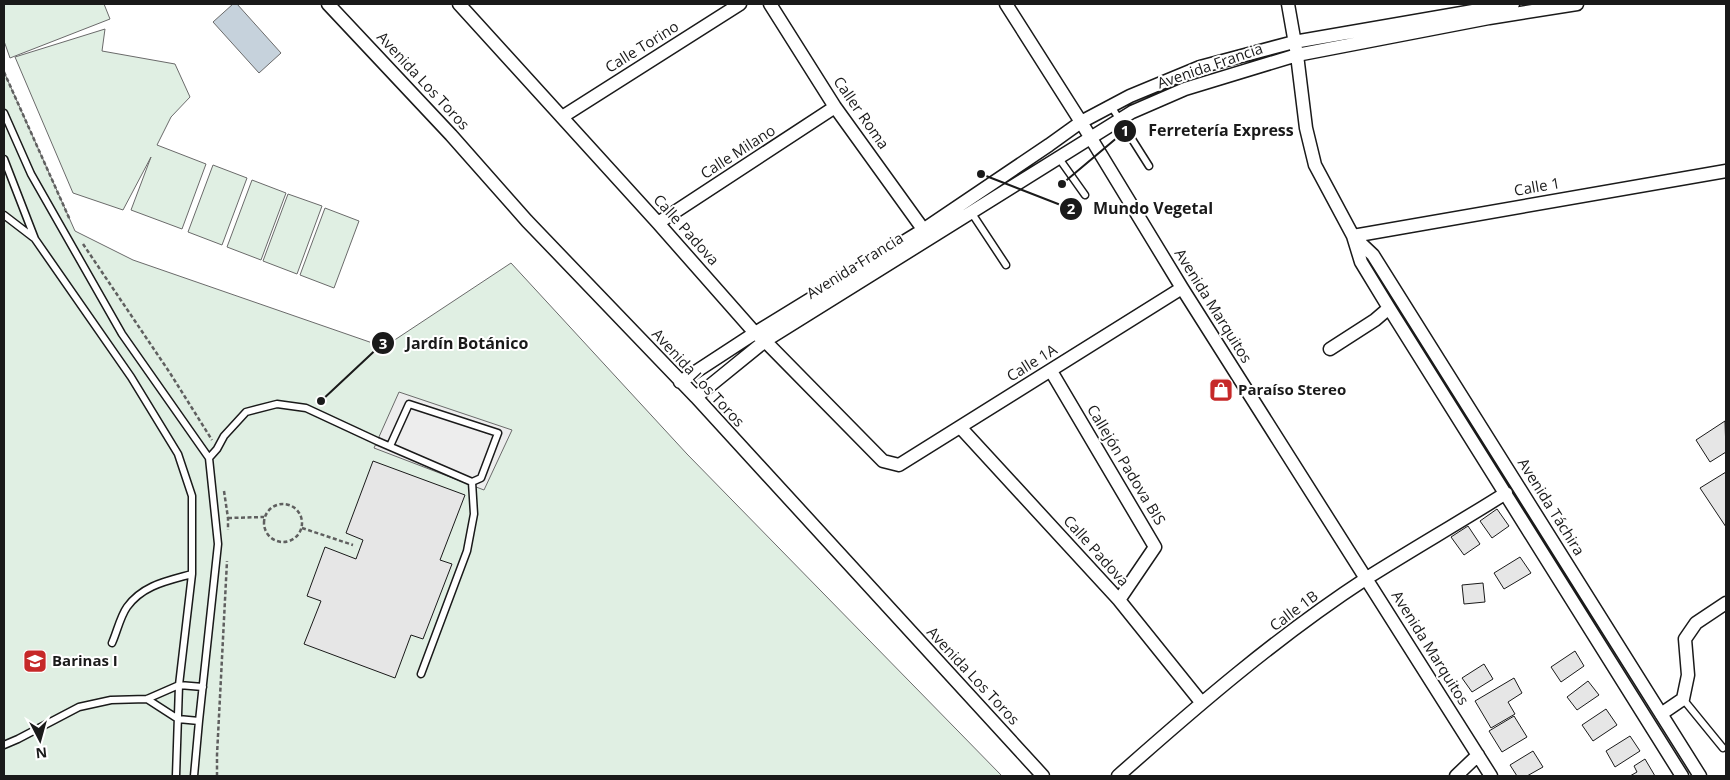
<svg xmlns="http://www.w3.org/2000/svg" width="1730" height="780" font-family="'Open Sans',sans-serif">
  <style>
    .green { fill: #e0efe3; stroke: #6a6a6a }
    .parking { fill: #ededed; stroke: #6a6a6a }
    .water { fill: #c6d2dc; stroke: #6a6a6a }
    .building { fill: #e6e6e6; stroke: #1a1a1a }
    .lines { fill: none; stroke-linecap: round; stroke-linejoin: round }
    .service-casing { stroke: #1a1a1a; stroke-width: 9 }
    .minor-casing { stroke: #1a1a1a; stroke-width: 15 }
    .path { stroke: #5f5f5f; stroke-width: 2.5; stroke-dasharray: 4 2.5; stroke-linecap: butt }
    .service { stroke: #fff; stroke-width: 6 }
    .minor { stroke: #fff; stroke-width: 12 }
    .labels { text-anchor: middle; stroke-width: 4; stroke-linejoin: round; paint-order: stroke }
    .street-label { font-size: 15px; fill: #1a1a1a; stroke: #fff }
    .poi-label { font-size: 15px; font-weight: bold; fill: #1a1a1a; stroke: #fff; text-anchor: start }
    .leader { fill: none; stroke: #1a1a1a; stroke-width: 2 }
    .callout-dot { fill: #1a1a1a; stroke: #fff; stroke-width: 2 }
    .mark-label { font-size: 15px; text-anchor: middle; font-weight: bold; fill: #fff }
    .callout-label { font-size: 16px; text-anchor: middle; font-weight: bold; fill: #1a1a1a; stroke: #fff; stroke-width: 4; stroke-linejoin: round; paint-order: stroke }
  </style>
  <rect width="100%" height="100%" fill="#fff"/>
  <path class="green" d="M4 4H104L110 19 10 58 4 41Z
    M105 29 102 51 175 64 190 97 171 117 157 145 206 164 182 229 131 210 151 157 123 210 73 193 15 57Z
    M4 72 75 231 133 260 384 347 511 263 687 454 1002 776H4Z
    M213 165 247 178 222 245 188 232Z
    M252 180 286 193 261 260 227 247Z
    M288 194 322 206 297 274 263 261Z
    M325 208 359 221 334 288 300 275Z"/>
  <path class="parking" d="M399 392 512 430 484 490 374 448Z"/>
  <path class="water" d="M233 4H237L281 53 259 73 213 22Z"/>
  <path class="building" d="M1725 421 1726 452 1710 462 1696 440Z
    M373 461 465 495 440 560 452 564 423 639 411 635 395 678 304 644 321 601 307 596 325 547 356 559 363 540 346 533Z
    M1726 472V527L1700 488Z
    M1497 509 1509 526 1492 538 1480 521Z
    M1468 526 1480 544 1464 555 1451 537Z
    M1520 557 1531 573 1504 589 1494 573Z
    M1483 583 1485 602 1464 604 1462 585Z
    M1575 651 1584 666 1561 682 1551 667Z
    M1484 664 1493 679 1472 692 1462 678Z
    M1514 678 1522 693 1508 702 1515 714 1491 728 1475 701Z
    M1588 681 1599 695 1577 710 1567 697Z
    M1606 709 1617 725 1593 741 1582 725Z
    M1514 716 1527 737 1502 752 1489 731Z
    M1630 736 1640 751 1615 767 1606 751Z
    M1533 751 1543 767 1527 776H1517L1510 765Z
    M1645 759 1655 776H1630L1637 772 1634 766Z"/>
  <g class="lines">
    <g class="service-casing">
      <path id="service" d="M1111 106 1149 166
        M4 113 31 174 122 334 209 458 218 544 199 721 194 776
        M1058 157 1085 195
        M4 159 35 239 131 377 178 454 192 496V574L179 685 176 776
        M971 212 1006 265
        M4 215 34 238
        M390 446 409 404 498 433 481 478 472 482
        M209 458 217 449 224 436 246 412 277 404 306 408 377 441 472 482 474 514 467 551 421 674
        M112 643C117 632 120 617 127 607 143 585 167 581 192 574
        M147 699 178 719 199 721
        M1683 699 1723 748
        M4 745 18 739 79 707 111 700 147 699 179 685 203 687"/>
    </g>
    <g class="minor-casing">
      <path id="minor" d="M328 4 451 135 527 221 696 397 1043 776
        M459 4 658 223 755 333 765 341 883 461 899 465 1182 288
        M770 4 835 107 928 236
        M1006 4 1081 122 1182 288 1491 776
        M1288 4 1297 55 1306 128 1315 165 1353 236 1726 171
        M562 117 740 4
        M658 223 835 107
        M1330 349 1375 320 1389 308
        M1051 371 1155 547 1119 600
        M680 382 755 333 923 230 1049 145 1081 122 1130 96 1200 67 1294 42 1513 4
        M696 397 765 341 1132 112 1185 89 1297 55 1489 18 1577 4
        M960 427 1119 600 1201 702
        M1661 714 1683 699 1688 675 1685 639 1696 623 1726 603
        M1118 776C1197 706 1278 636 1367 578 1413 549 1460 522 1506 493
        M1456 776 1478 755
        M1682 776 1389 308 1361 262 1353 236 1373 255 1700 776"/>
    </g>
    <path class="path" d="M4 72 70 220
      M83 244 170 373 212 440
      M224 491 228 518V530
      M264 523a19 19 0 1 1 38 0a19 19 0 1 1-38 0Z
      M228 518 264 517
      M302 528 353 545
      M217 776V755L227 561"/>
    <use href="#service" class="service"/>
    <use href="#minor" class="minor"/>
  </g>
  <defs>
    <g id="shop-square" transform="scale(1.25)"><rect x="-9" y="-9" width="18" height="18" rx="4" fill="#c62828" stroke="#fff"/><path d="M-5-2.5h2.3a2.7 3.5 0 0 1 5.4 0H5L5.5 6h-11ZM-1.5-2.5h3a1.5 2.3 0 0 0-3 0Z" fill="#fff"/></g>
    <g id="university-square" transform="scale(1.25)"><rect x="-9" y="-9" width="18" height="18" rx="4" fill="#c62828" stroke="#fff"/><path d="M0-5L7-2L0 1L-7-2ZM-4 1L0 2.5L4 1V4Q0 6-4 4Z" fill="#fff"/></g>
  </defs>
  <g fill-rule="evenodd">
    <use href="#shop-square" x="1221" y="390"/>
    <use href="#university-square" x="35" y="661"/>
  </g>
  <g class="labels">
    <g class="street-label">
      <text transform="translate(642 47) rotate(-32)" y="5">Calle Torino</text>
      <text transform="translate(1210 66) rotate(-19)" y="5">Avenida Francia</text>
      <text transform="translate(423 81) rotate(47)" y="5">Avenida Los Toros</text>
      <text transform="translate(861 113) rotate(55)" y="5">Caller Roma</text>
      <text transform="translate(738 152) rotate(-33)" y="5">Calle Milano</text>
      <text transform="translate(1537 187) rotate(-10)" y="5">Calle 1</text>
      <text transform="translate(686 230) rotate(48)" y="5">Calle Padova</text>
      <text transform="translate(855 266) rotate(-32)" y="5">Avenida Francia</text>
      <text transform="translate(1213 306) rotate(58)" y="5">Avenida Marquitos</text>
      <text transform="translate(1032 363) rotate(-32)" y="5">Calle 1A</text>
      <text transform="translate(698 378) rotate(47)" y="5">Avenida Los Toros</text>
      <text transform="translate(1126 465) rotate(59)" y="5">Callejón Padova BIS</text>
      <text transform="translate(1551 507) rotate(58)" y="5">Avenida Táchira</text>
      <text transform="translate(1096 551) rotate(48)" y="5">Calle Padova</text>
      <text transform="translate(1294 611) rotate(-37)" y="5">Calle 1B</text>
      <text transform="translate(1430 648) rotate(58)" y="5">Avenida Marquitos</text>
      <text transform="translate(973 676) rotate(47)" y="5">Avenida Los Toros</text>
    </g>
    <g class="poi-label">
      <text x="1238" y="395">Paraíso Stereo</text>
      <text x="52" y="666">Barinas I</text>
    </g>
  </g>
  <path class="leader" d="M1062 184L1125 131M981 174L1071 209M321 401L383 343"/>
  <g class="callout-dot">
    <circle cx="1062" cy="184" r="5"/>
    <circle cx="981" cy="174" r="5"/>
    <circle cx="321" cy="401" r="5"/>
    <circle cx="1125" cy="131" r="12"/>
    <circle cx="1071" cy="209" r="12"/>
    <circle cx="383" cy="343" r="12"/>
  </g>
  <g class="mark-label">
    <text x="1125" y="136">1</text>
    <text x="1071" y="214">2</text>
    <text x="383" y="349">3</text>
  </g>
  <g class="callout-label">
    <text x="1221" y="136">Ferretería Express</text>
    <text x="1153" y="214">Mundo Vegetal</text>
    <text x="467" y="349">Jardín Botánico</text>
  </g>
  <rect width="1730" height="780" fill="none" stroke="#1a1a1a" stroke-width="10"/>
  <g transform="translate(40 740) rotate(174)" stroke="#ffffff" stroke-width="4" paint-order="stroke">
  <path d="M0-4L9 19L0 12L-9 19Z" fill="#1a1a1a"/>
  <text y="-8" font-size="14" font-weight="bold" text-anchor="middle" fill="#1a1a1a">N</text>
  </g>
</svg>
